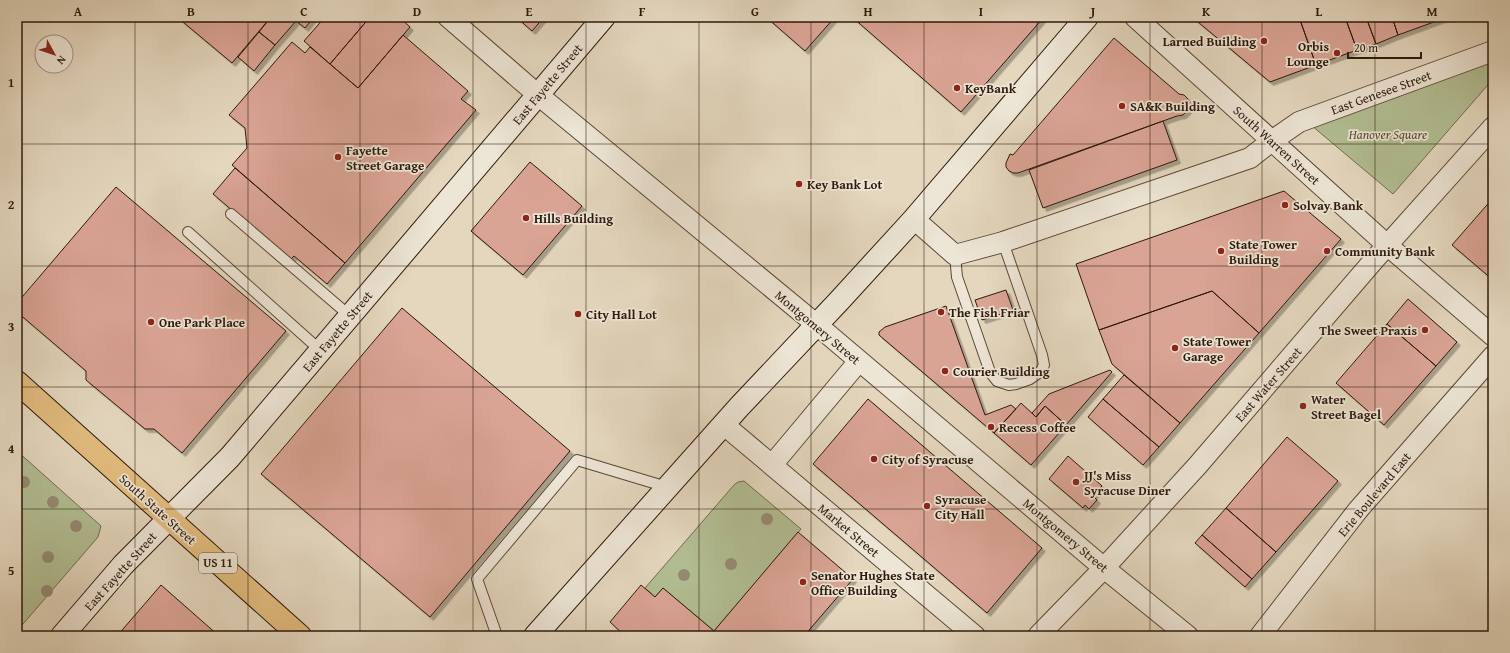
<svg xmlns="http://www.w3.org/2000/svg" width="1510" height="653" font-family="'Gentium Book Plus',serif">
  <style>
    .green { fill: #b2be93; stroke: #706c50 }
    .building { fill: #daa495; stroke: #2e190c; filter: url(#shadow) }
    .lines { fill: none; stroke-linecap: round; stroke-linejoin: round }
    .lane-casing { stroke: #5c4838; stroke-width: 12 }
    .street-casing { stroke: #5c4838; stroke-width: 22 }
    .secondary-casing { stroke: #2e190c; stroke-width: 24 }
    .primary-casing { stroke: #2e190c; stroke-width: 24 }
    .lane { stroke: #ede5d5; stroke-width: 10 }
    .street { stroke: #ede5d5; stroke-width: 20 }
    .secondary { stroke: #ede5d5; stroke-width: 22 }
    .primary { stroke: #e2bc7f; stroke-width: 22 }
    .tree { fill: #968a72 }
    .grid { fill: none; stroke: #2e190c; stroke-width: 1; stroke-opacity: 0.55 }
    .poi-dot { fill: #8f2418; stroke: #ede5d5; stroke-width: 1.5 }
    .labels { text-anchor: middle; stroke-width: 3.5; stroke-linejoin: round; paint-order: stroke }
    .shield { fill: #ede5d5; stroke: #675648; stroke-width: 1 }
    .shield-label { font-size: 12px; font-weight: bold; fill: #2e190c }
    .poi-label { font-size: 13px; font-weight: bold; fill: #2e190c; stroke: #ede5d5; text-anchor: start }
    .street-label { font-size: 13px; fill: #2e190c; stroke: #ede5d5 }
    .park-label { font-size: 13px; font-style: italic; fill: #564b34; stroke: #ede5d5 }
    .neatline { fill: none; stroke: #2e190c; stroke-width: 1.5 }
    .grid-label { font-size: 13px; text-anchor: middle; font-weight: bold; fill: #2e190c }
  </style>
  <defs>
    <filter id="shadow"><feDropShadow dx="3.5" dy="3.5" stdDeviation="0" flood-color="#0004"/></filter>
  </defs>
  <rect width="100%" height="100%" fill="#e4d7be"/>
  <filter id="stains"><feTurbulence type="fractalNoise" baseFrequency=".005" numOctaves="4"/><feColorMatrix values="0 0 0 0 .2 0 0 0 0 .09 0 0 0 0 .02 0 0 0 .5 -.17"/></filter>
  <radialGradient id="worn" r=".72"><stop offset=".6" stop-color="#630" stop-opacity="0"/><stop offset="1" stop-color="#630" stop-opacity=".3"/></radialGradient>
  <path class="green" d="M1493 51V79L1393 194 1305 120Z
    M17 451 101 526 98 537 17 631Z
    M744 481 801 529 714 631 663 588 655 597 645 588 734 485 738 482Z"/>
  <path class="building" d="M177 17H271L232 63Z
    M271 17H291L296 21 275 45 259 32Z
    M291 17H314L305 28Z
    M325 17H370L330 64 304 41Z
    M370 17H399L410 27 358 88 330 64Z
    M516 17H544L532 31Z
    M766 17H835L805 51Z
    M852 17H1044L961 112Z
    M1192 17H1299L1316 65 1270 82Z
    M1299 17H1345L1357 50 1316 65Z
    M1345 17H1366L1376 44 1357 50Z
    M1366 17H1392L1398 35 1376 44Z
    M1392 17H1445V18L1398 35Z
    M259 32 275 45 254 71 238 57Z
    M403 35 468 91 461 99 476 110 345 263 232 165 247 148 245 128 229 115 292 42 305 53 310 47 358 88Z
    M1114 38 1179 94 1184 95 1188 99V110L1183 115 1177 116 1018 173H1013L1009 171 1006 167V163L1010 154 1013 155Z
    M1163 121 1177 160 1043 208 1029 170Z
    M530 162 582 206 523 275 471 231Z
    M235 168 345 263 327 284 294 256 290 260 213 194Z
    M116 187 286 331 182 453 154 429H145L86 380V371L17 312V303Z
    M1284 191 1341 239 1259 333 1212 291 1099 330 1076 264Z
    M1493 198V280L1452 245Z
    M1006 290 1013 310 982 320 975 300Z
    M1212 291 1259 333 1180 423 1112 364 1099 330Z
    M1408 299 1457 342 1436 366 1387 324Z
    M946 306 985 415 1011 405 1016 409 994 433 879 335V332L885 327Z
    M402 308 570 451 430 617 261 474Z
    M1387 324 1436 366 1384 425 1336 383Z
    M1110 370 1112 372 1066 425 1045 406 1036 417 1032 413 1049 394Z
    M1124 375 1180 423 1159 447 1103 399Z
    M868 399 1042 548 987 613 813 464Z
    M1103 399 1159 447 1143 465 1088 417Z
    M1021 403 1036 417 1045 406 1066 425 1031 465 994 433Z
    M1287 437 1338 481 1276 552 1226 508Z
    M1068 456 1102 486 1093 496 1097 500 1089 509 1085 505 1083 508 1049 479Z
    M1226 508 1276 552 1252 579 1202 535Z
    M798 532 853 579 804 636H622L623 634 610 622 641 585 655 597 663 588 714 631Z
    M1202 535 1252 579 1245 587 1195 543Z
    M161 585 219 636H117Z"/>
  <g class="lines">
    <g class="lane-casing">
      <path id="lane" d="M231 214 350 316
        M188 232 320 350
        M955 255 957 277 990 372 997 381 1009 385 1016 384 1030 379 1040 372 1044 365 1042 355 1003 242
        M497 636 477 579 577 460 667 487"/>
    </g>
    <g class="street-casing">
      <path id="street" d="M448 17 537 94 817 325 1104 568 1188 636
        M1135 17 1387 245 1493 336
        M914 219 955 255 1003 242 1250 158 1273 140 1299 122 1493 51
        M723 424 975 636
        M772 465 859 361
        M1038 636 1104 568 1198 465 1374 260 1493 127
        M1260 636 1358 510 1493 356"/>
    </g>
    <g class="secondary-casing">
      <path id="secondary" d="M62 636 123 565 230 457 604 17
        M535 636 739 407 839 301 914 219 1087 17"/>
    </g>
    <g class="primary-casing">
      <path id="primary" d="M17 382 300 636"/>
    </g>
    <use href="#lane" class="lane"/>
    <use href="#street" class="street"/>
    <use href="#secondary" class="secondary"/>
    <use href="#primary" class="primary"/>
  </g>
  <g class="tree">
    <circle cx="24" cy="482" r="6"/>
    <circle cx="53" cy="502" r="6"/>
    <circle cx="767" cy="519" r="6"/>
    <circle cx="76" cy="526" r="6"/>
    <circle cx="48" cy="557" r="6"/>
    <circle cx="731" cy="564" r="6"/>
    <circle cx="684" cy="575" r="6"/>
    <circle cx="47" cy="591" r="6"/>
  </g>
  <path class="grid" d="M135 17V636M248 17V636M360 17V636M473 17V636M586 17V636M699 17V636M811 17V636M924 17V636M1037 17V636M1150 17V636M1262 17V636M1375 17V636M17 144H1493M17 266H1493M17 387H1493M17 509H1493"/>
  <g class="poi-dot">
    <circle cx="1264" cy="41" r="4"/>
    <circle cx="1337" cy="53" r="4"/>
    <circle cx="957" cy="88" r="4"/>
    <circle cx="1122" cy="106" r="4"/>
    <circle cx="338" cy="157" r="4"/>
    <circle cx="799" cy="184" r="4"/>
    <circle cx="1285" cy="205" r="4"/>
    <circle cx="526" cy="218" r="4"/>
    <circle cx="1221" cy="251" r="4"/>
    <circle cx="1327" cy="251" r="4"/>
    <circle cx="941" cy="312" r="4"/>
    <circle cx="578" cy="314" r="4"/>
    <circle cx="151" cy="322" r="4"/>
    <circle cx="1425" cy="330" r="4"/>
    <circle cx="1175" cy="348" r="4"/>
    <circle cx="945" cy="371" r="4"/>
    <circle cx="1303" cy="406" r="4"/>
    <circle cx="991" cy="427" r="4"/>
    <circle cx="874" cy="459" r="4"/>
    <circle cx="1076" cy="482" r="4"/>
    <circle cx="927" cy="506" r="4"/>
    <circle cx="803" cy="582" r="4"/>
  </g>
  <g class="labels">
    <rect class="shield" x="199" y="553" width="38" height="20" rx="3"/>
    <g class="shield-label">
      <text x="218" y="567">US 11</text>
    </g>
    <g class="poi-label">
      <text x="1256" y="46" text-anchor="end">Larned Building</text>
      <text x="1329" y="51" text-anchor="end">Orbis<tspan x="1329" dy="15">Lounge</tspan></text>
      <text x="965" y="93">KeyBank</text>
      <text x="1130" y="111">SA&amp;K Building</text>
      <text x="346" y="155">Fayette<tspan x="346" dy="15">Street Garage</tspan></text>
      <text x="807" y="189">Key Bank Lot</text>
      <text x="1293" y="210">Solvay Bank</text>
      <text x="534" y="223">Hills Building</text>
      <text x="1229" y="249">State Tower<tspan x="1229" dy="15">Building</tspan></text>
      <text x="1335" y="256">Community Bank</text>
      <text x="949" y="317">The Fish Friar</text>
      <text x="586" y="319">City Hall Lot</text>
      <text x="159" y="327">One Park Place</text>
      <text x="1417" y="335" text-anchor="end">The Sweet Praxis</text>
      <text x="1183" y="346">State Tower<tspan x="1183" dy="15">Garage</tspan></text>
      <text x="953" y="376">Courier Building</text>
      <text x="1311" y="404">Water<tspan x="1311" dy="15">Street Bagel</tspan></text>
      <text x="999" y="432">Recess Coffee</text>
      <text x="882" y="464">City of Syracuse</text>
      <text x="1084" y="480">JJ's Miss<tspan x="1084" dy="15">Syracuse Diner</tspan></text>
      <text x="935" y="504">Syracuse<tspan x="935" dy="15">City Hall</tspan></text>
      <text x="811" y="580">Senator Hughes State<tspan x="811" dy="15">Office Building</tspan></text>
    </g>
    <g class="street-label">
      <text transform="translate(547 84) rotate(-50)" y="5">East Fayette Street</text>
      <text transform="translate(1381 92) rotate(-20)" y="5">East Genesee Street</text>
      <text transform="translate(1277 145) rotate(42)" y="5">South Warren Street</text>
      <text transform="translate(818 327) rotate(40)" y="5">Montgomery Street</text>
      <text transform="translate(337 331) rotate(-50)" y="5">East Fayette Street</text>
      <text transform="translate(1268 384) rotate(-49)" y="5">East Water Street</text>
      <text transform="translate(1374 494) rotate(-50)" y="5">Erie Boulevard East</text>
      <text transform="translate(158 509) rotate(42)" y="5">South State Street</text>
      <text transform="translate(849 530) rotate(40)" y="5">Market Street</text>
      <text transform="translate(1066 535) rotate(40)" y="5">Montgomery Street</text>
      <text transform="translate(120 571) rotate(-48)" y="5">East Fayette Street</text>
    </g>
    <g class="park-label">
      <text x="1388" y="139">Hanover Square</text>
    </g>
  </g>
  <rect width="1510" height="653" fill="none" stroke="#e4d7be" stroke-width="44"/>
  <g transform="translate(54 54) rotate(130)"><circle r="19" fill="#ede5d5" stroke="#a19385"/>
  <path d="M0-3L7 15L0 10L-7 15Z" fill="#8f2418"/>
  <text y="-6" font-size="11" font-weight="bold" text-anchor="middle" fill="#2e190c">N</text>
  </g>
  <path d="M1348 52v6h73v-6" fill="none" stroke="#2e190c" stroke-width="2"/>
  <text x="1354" y="52" font-size="12" fill="#2e190c" stroke="#ede5d5" stroke-width="3" paint-order="stroke">20 m</text>
  <rect x="22" y="22" width="1466" height="609" class="neatline"/>
  <g class="grid-label">
    <text x="78" y="16">A</text>
    <text x="191" y="16">B</text>
    <text x="304" y="16">C</text>
    <text x="417" y="16">D</text>
    <text x="529" y="16">E</text>
    <text x="642" y="16">F</text>
    <text x="755" y="16">G</text>
    <text x="868" y="16">H</text>
    <text x="981" y="16">I</text>
    <text x="1093" y="16">J</text>
    <text x="1206" y="16">K</text>
    <text x="1319" y="16">L</text>
    <text x="1432" y="16">M</text>
    <text x="11" y="87">1</text>
    <text x="11" y="209">2</text>
    <text x="11" y="331">3</text>
    <text x="11" y="453">4</text>
    <text x="11" y="575">5</text>
  </g>
  <rect width="100%" height="100%" filter="url(#stains)"/>
  <rect width="100%" height="100%" fill="url(#worn)"/>
</svg>
